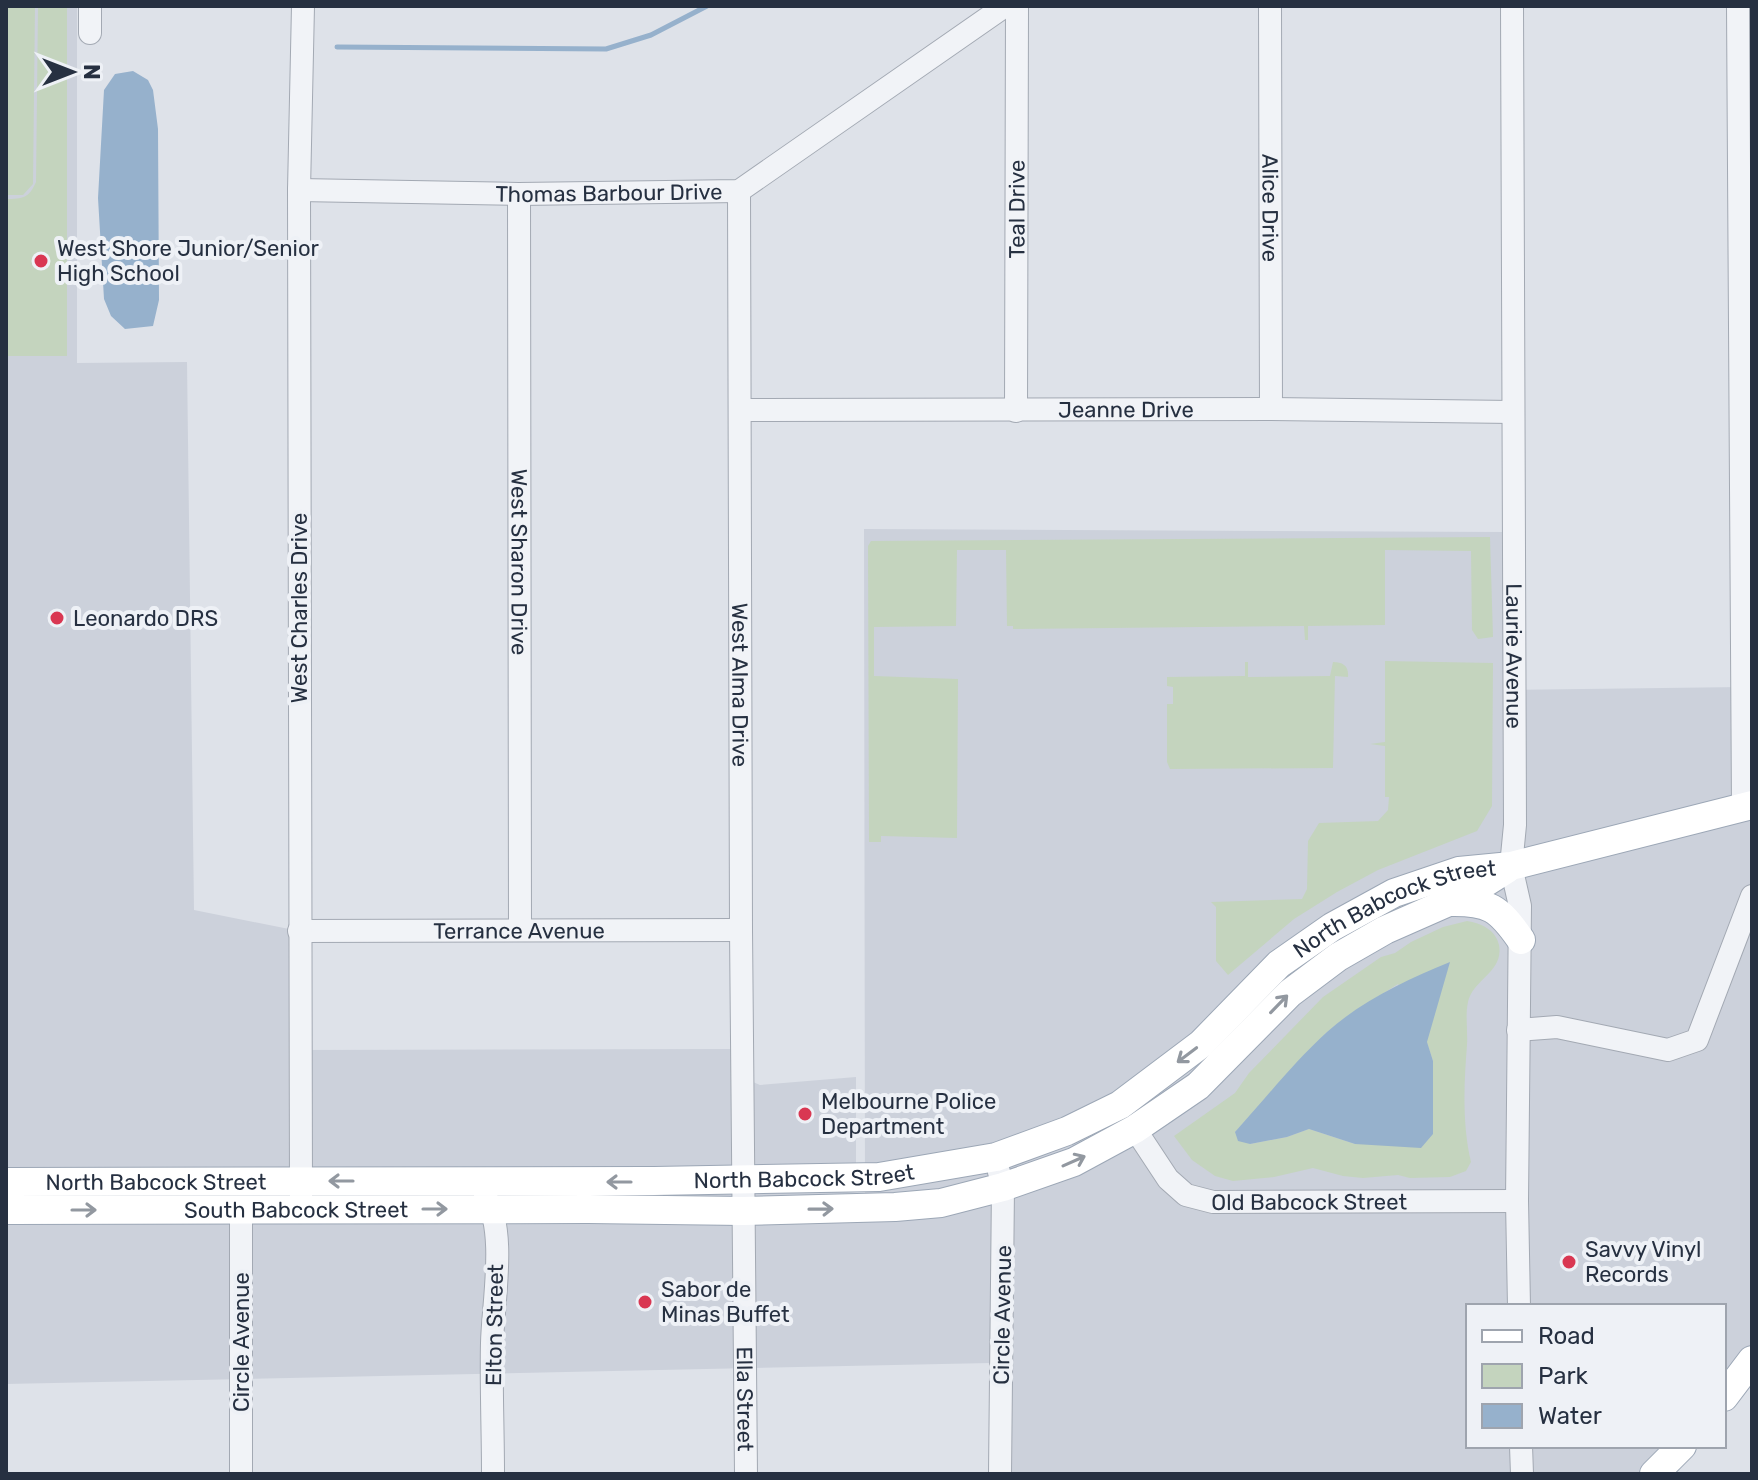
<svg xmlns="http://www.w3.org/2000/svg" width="1758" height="1480" font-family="Rubik,sans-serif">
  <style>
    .built { fill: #ccd1db }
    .green { fill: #c4d4be; fill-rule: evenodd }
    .water { fill: #96b1cc }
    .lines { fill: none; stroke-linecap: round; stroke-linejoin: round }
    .stream { stroke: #96b1cc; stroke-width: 5 }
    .minor-casing { stroke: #a3a9b3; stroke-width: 24 }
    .major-casing { stroke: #9ca7b6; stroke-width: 30 }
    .minor { stroke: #f1f3f7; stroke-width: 22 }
    .major { stroke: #fff; stroke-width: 28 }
    .oneway { stroke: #9298a0 }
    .poi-dot { fill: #d93752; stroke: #eef1f6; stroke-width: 3 }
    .labels { text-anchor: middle; stroke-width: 8; stroke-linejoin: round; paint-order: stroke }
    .street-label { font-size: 22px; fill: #263041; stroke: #eef1f6 }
    .poi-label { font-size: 22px; fill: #263041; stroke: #eef1f6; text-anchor: start }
  </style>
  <rect width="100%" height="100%" fill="#dee2e9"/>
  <path class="built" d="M6 6H77V363L187 362 194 910 299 931 300 1050 742 1049 743 1180 865 1194 864 529 1502 532 1513 648V690L1742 687 1752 615V1366L1724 1400V1306H1468V1446H1686L1663 1474H1000L990 1363 6 1384Z
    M856 1077V1169L753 1171V1082L760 1085Z"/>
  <path class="green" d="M6 6H35L33 184 23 195H6Z
    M38 6H67V356H6V199C23 199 29 198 36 182Z
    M1490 537 1493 637 1478 639 1472 630 1471 551 1385 550V625L1308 626V640H1305L1304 626 1013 629V626H1007L1006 550H957L956 626 874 627V676L958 679 957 838 881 836V842H869L868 546 871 541Z
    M1385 661 1493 663 1492 806 1477 831 1378 870 1337 892 1294 919 1228 975 1216 961V907L1211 902 1302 899 1307 889 1308 841 1319 823 1378 821 1388 810 1389 797H1385V746L1370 744 1385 742Z
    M1245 662H1248V677L1330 676 1333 662C1343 662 1349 666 1348 677L1335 676 1333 768 1170 769 1167 762V704H1173V687L1167 686V677L1245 676Z
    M1467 921C1481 923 1496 930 1499 945 1504 972 1473 979 1468 1002 1465 1016 1468 1031 1467 1045 1464 1083 1462 1124 1471 1162L1466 1171 1450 1177 1410 1178 1398 1175 1363 1178 1343 1176 1313 1168 1274 1177 1233 1181 1215 1176 1192 1160 1174 1136 1235 1093 1249 1073 1323 997 1381 957 1395 953 1411 942 1443 927ZM1398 984 1427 1043 1433 1061 1355 1144 1309 1129 1287 1137 1250 1144 1235 1132 1326 1033 1346 1017Z"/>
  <path class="water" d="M133 71 148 80 153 90 158 129 159 300 153 326 125 329 111 316 104 299 98 198 104 90 115 74Z
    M1450 962 1427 1042 1433 1061V1134L1421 1148 1355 1144 1309 1129 1287 1137 1250 1144 1238 1141 1235 1132C1265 1099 1294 1062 1327 1032 1363 1000 1406 980 1450 962Z"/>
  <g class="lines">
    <path class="stream" d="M337 47 606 49 651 35 707 6"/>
    <g class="minor-casing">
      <g id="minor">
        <path id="s1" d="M1270 6 1271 409"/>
        <path id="s2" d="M1512 6 1515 825 1511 866 1520 906 1517 1201 1519 1306"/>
        <path d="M1738 6 1743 806"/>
        <path d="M90 33V6"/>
        <path id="s3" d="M299 190 519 194 739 191 1005 6"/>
        <path id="s4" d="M739 191 741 930 746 1474"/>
        <path id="s5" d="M519 194 520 929"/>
        <path id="s6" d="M740 410 1271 409 1513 412"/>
        <path id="s7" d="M1016 411 1017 6"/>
        <path id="s8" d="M299 931 741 930"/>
        <path d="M1518 1030 1557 1027 1668 1050 1697 1040 1752 896"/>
        <path id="s9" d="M1135 1129 1168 1179 1186 1195 1213 1202 1517 1201"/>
        <path d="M999 1172 1003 1187 1000 1474"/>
        <path d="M301 1196 299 190 303 6"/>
        <path d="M485 1196C507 1230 493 1302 492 1343 491 1387 493 1430 493 1474"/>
        <path d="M1521 1446 1522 1474"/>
        <path d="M241 1474V1210"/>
      </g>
    </g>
    <g class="major-casing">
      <g id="major">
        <path d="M1449 902C1489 901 1499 908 1521 940"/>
        <path id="s10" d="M6 1182 654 1181 879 1177 996 1157 1067 1131 1120 1105 1201 1044 1279 964 1332 927 1394 893 1459 871 1511 866 1752 805"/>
        <path id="s11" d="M6 1210 588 1209 743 1211 895 1207 941 1203 1003 1187 1074 1162 1135 1129 1198 1086 1290 993 1338 957 1385 930 1469 893 1507 869"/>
        <path d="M1724 1397 1752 1360"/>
        <path d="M1654 1474 1682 1446"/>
      </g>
    </g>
    <use href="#minor" class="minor"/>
    <use href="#major" class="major"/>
  </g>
  <defs><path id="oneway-shaft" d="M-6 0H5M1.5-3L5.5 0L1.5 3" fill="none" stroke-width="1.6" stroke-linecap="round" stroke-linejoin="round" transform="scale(2)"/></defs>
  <g class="oneway">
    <use href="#oneway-shaft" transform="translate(1279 1004) rotate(-46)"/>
    <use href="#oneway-shaft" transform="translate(1187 1055) rotate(143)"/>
    <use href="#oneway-shaft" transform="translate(1074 1161) rotate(-24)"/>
    <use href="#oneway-shaft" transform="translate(341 1181) rotate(-180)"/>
    <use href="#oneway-shaft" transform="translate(619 1182) rotate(180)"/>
    <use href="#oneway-shaft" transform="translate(435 1209)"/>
    <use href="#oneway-shaft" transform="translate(821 1209) rotate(-1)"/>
    <use href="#oneway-shaft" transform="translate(84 1210)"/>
  </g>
  <g class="poi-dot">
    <circle cx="41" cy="261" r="8"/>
    <circle cx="57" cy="618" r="8"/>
    <circle cx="805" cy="1114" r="8"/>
    <circle cx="1569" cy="1262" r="8"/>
    <circle cx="645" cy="1302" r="8"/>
  </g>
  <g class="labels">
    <g class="street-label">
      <text dy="8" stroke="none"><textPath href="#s3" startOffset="310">Thomas Barbour Drive</textPath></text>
      <text dy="8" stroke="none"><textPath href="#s1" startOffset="202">Alice Drive</textPath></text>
      <text dy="8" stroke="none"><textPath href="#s7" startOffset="202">Teal Drive</textPath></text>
      <text dy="8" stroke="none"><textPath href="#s6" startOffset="386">Jeanne Drive</textPath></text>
      <text dy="8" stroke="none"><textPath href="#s5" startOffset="368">West Sharon Drive</textPath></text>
      <text transform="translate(299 608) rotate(-90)" y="8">West Charles Drive</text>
      <text dy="8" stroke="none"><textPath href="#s2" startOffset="650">Laurie Avenue</textPath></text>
      <text dy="8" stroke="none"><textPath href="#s4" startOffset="494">West Alma Drive</textPath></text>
      <text dy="8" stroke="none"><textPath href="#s10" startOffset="1470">North Babcock Street</textPath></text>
      <text dy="8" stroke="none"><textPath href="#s8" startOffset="220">Terrance Avenue</textPath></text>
      <text dy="8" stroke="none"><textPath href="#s10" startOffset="798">North Babcock Street</textPath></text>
      <text dy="8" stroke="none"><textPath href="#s10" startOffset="150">North Babcock Street</textPath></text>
      <text dy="8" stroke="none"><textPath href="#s9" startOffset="208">Old Babcock Street</textPath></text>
      <text dy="8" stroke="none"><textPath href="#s11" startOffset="290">South Babcock Street</textPath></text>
      <text transform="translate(1002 1315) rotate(-89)" y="8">Circle Avenue</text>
      <text transform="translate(494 1325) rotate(-89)" y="8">Elton Street</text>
      <text transform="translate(241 1342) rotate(-90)" y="8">Circle Avenue</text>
      <text dy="8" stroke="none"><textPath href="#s4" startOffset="1208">Ella Street</textPath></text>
    </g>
    <g class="poi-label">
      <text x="57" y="256">West Shore Junior/Senior<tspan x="57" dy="25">High School</tspan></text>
      <text x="73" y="626">Leonardo DRS</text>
      <text x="821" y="1109">Melbourne Police<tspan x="821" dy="25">Department</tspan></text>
      <text x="1585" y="1257">Savvy Vinyl<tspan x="1585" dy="25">Records</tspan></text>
      <text x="661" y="1297">Sabor de<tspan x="661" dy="25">Minas Buffet</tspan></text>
    </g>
  </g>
  <rect width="1758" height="1480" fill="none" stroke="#263041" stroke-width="16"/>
  <rect x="1466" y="1304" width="260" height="144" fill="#eef1f6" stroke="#9ea4ae" stroke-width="2"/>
  <rect x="1482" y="1330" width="40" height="12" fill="#ffffff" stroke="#9ea4ae" stroke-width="2"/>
  <text x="1538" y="1344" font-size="24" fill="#263041">Road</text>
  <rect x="1482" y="1364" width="40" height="24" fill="#c4d4be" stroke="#9ea4ae" stroke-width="2"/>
  <text x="1538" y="1384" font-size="24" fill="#263041">Park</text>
  <rect x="1482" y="1404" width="40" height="24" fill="#96b1cc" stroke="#9ea4ae" stroke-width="2"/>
  <text x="1538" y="1424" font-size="24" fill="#263041">Water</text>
  <g transform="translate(72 72) rotate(90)" stroke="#eef1f6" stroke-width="6" paint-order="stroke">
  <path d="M0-6L14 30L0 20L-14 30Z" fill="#263041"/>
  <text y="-12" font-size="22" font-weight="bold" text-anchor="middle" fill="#263041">N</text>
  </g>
</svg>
